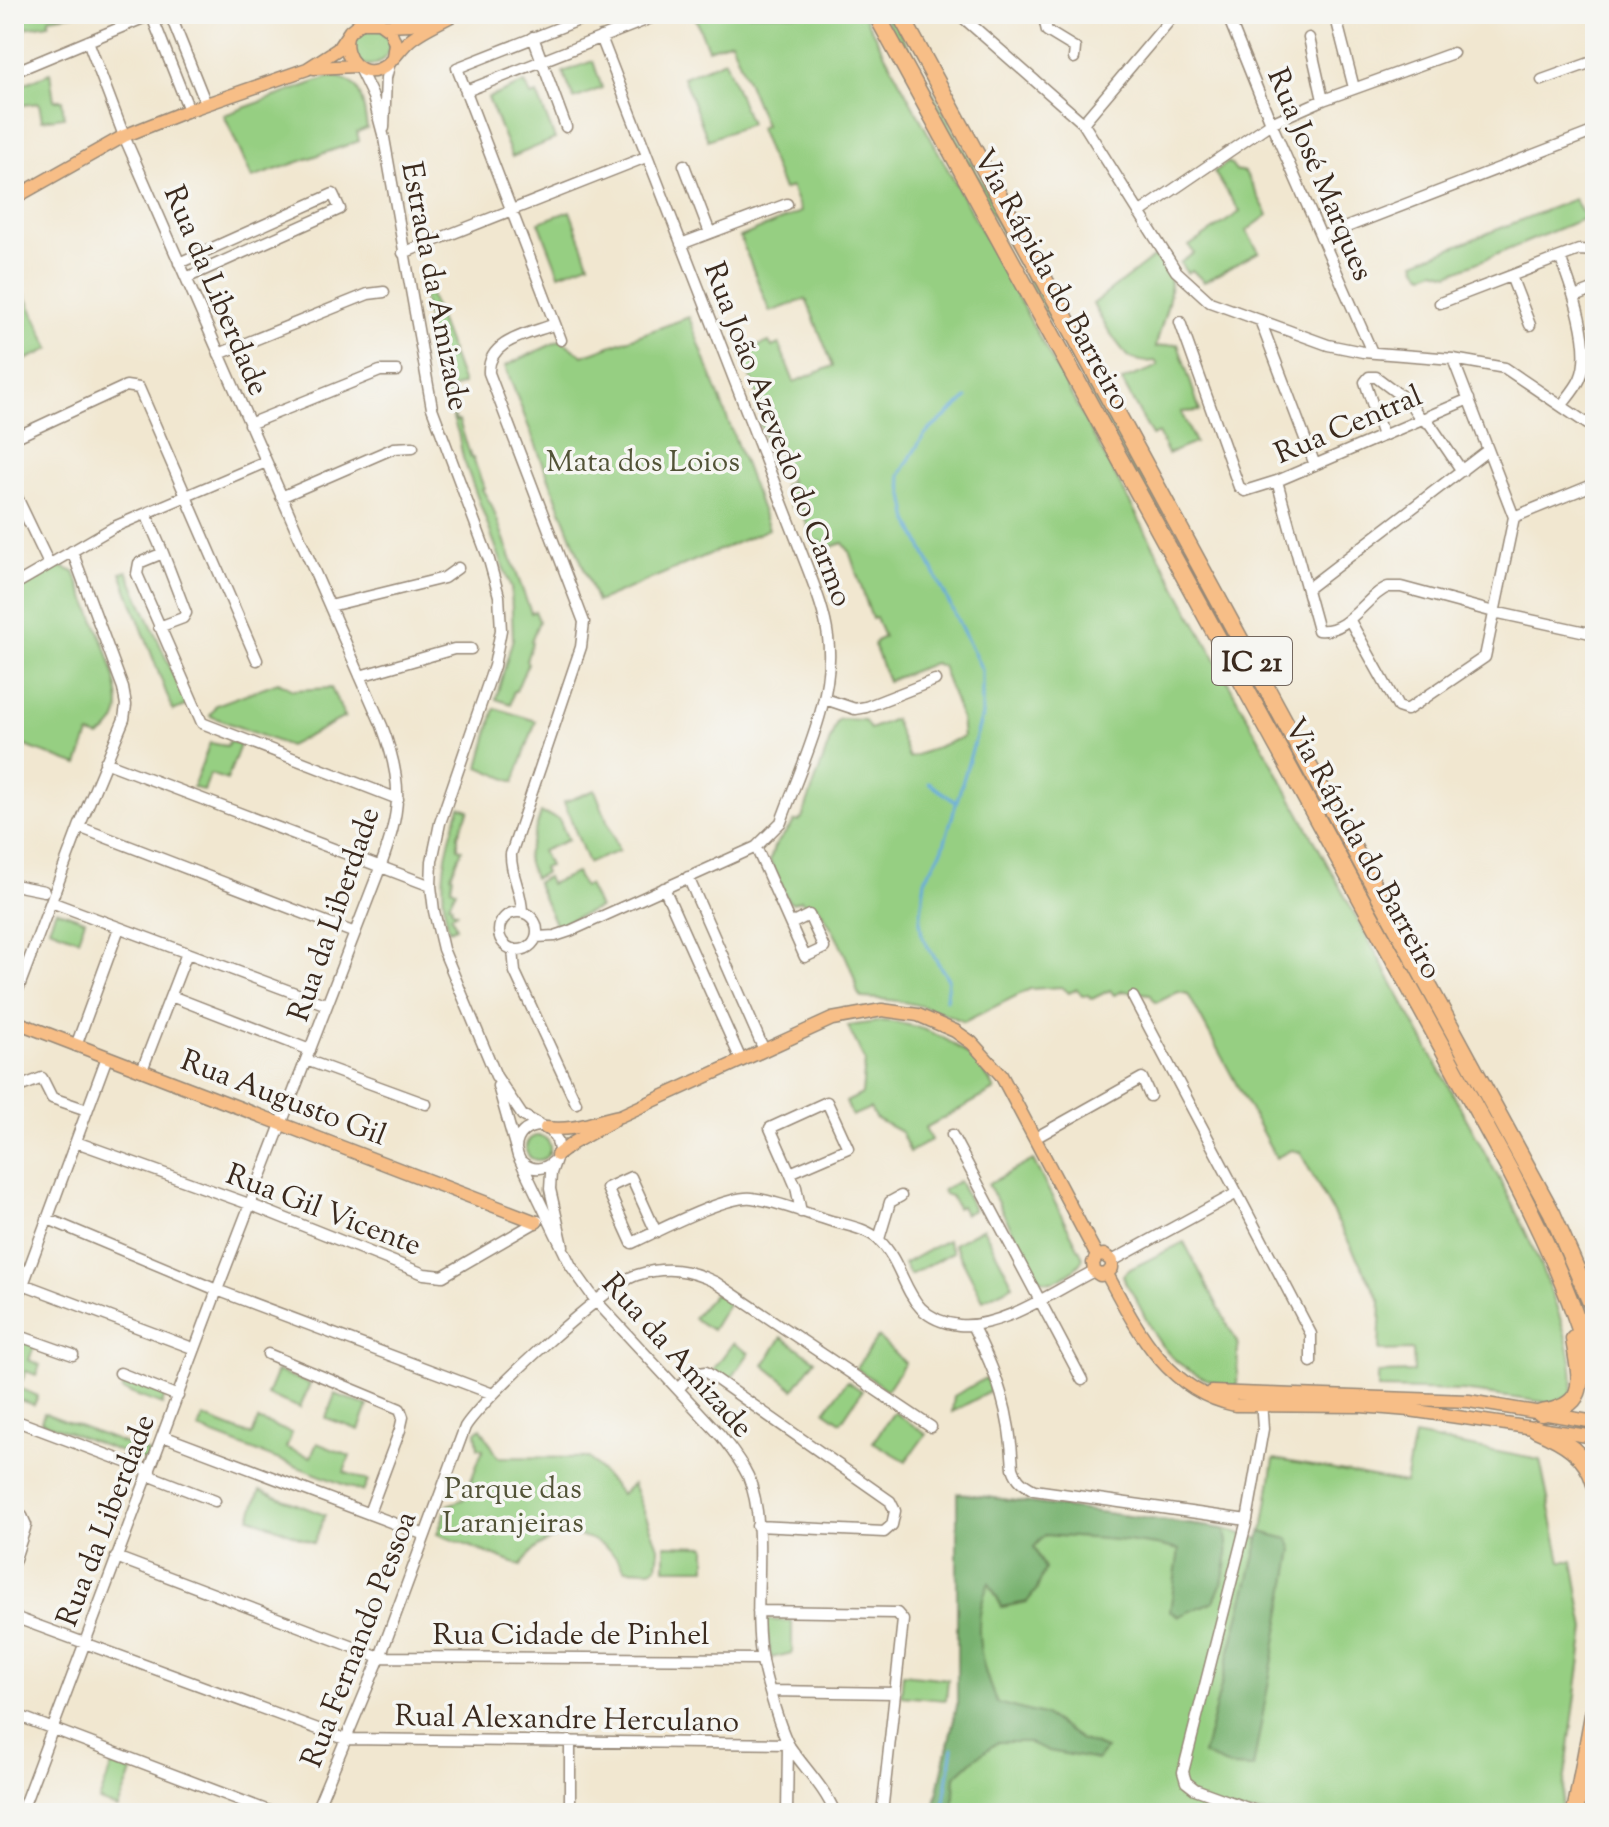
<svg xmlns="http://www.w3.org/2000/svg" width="1609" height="1827" font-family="'Sorts Mill Goudy',serif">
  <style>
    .green { fill: #96cf82; stroke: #687c50; stroke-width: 2 }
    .forest { fill: #78b270; stroke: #5a6e47; stroke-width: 2 }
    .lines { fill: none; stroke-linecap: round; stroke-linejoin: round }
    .stream { stroke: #66abdc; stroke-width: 3 }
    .minor-casing { stroke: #968877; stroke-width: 13 }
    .major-casing { stroke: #968877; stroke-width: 15 }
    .highway-casing { stroke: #968877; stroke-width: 19 }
    .minor { stroke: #fff; stroke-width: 10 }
    .major { stroke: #f7be87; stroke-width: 12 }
    .highway { stroke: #f7be87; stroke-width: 16 }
    .labels { text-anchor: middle; stroke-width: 7; stroke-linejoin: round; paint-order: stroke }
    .shield { fill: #f6f6f2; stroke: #73675e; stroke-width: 2 }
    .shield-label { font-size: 28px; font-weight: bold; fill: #3b2a1e }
    .street-label { font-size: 30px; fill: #3b2a1e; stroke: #f6f6f2 }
    .park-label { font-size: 30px; fill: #525337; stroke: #f6f6f2 }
  </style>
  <rect width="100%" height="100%" fill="#f6f6f2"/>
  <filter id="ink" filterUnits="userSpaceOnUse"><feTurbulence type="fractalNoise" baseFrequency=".0125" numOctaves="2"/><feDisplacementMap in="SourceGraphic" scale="16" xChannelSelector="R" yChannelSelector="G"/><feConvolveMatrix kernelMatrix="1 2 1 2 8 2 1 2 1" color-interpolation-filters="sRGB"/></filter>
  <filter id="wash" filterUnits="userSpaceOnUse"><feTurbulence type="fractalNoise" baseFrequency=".006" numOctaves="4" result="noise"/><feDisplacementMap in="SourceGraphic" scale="32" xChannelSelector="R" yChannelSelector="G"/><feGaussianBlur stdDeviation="1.8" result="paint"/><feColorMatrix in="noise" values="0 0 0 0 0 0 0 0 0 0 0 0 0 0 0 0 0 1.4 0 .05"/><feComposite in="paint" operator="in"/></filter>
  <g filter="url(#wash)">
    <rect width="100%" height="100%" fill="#f1e7d0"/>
    <path class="green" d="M14 14H75L49 18V24L25 28V34L14 35Z
      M694 14H863L1501 1182C1522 1222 1586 1354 1570 1395L1552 1403 1462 1391 1378 1389V1373L1414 1372 1413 1350 1379 1351 1381 1302 1300 1152 1291 1150 1276 1158 1188 994 1178 992 1156 1003 1150 994 1123 991 1114 995 1110 990 1092 999 1088 995 1082 996 1077 989 1069 993 1062 987 1030 989 964 1022C930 1006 900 999 862 998 855 992 858 989 855 981 849 959 831 925 818 906H806L801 900 793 903 788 901 770 861 774 847 795 821H799L802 818 837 721 840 719 864 720 870 729 894 719 909 758 963 737 961 719 942 666 934 663 888 681 874 645 876 641 884 637 876 618 872 619 849 551 843 543 825 549 822 541 814 543 800 506 792 508 783 485 790 482 775 443 768 446 758 421 766 418 741 353 769 342 772 347 779 344 794 382 833 366 806 299 770 312 740 237 801 212 791 187 783 190 759 128 765 125 731 41 708 49Z
      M883 14H890L1543 1211C1560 1249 1595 1312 1595 1353L1563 1262Z
      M351 46a19 19 0 1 1 38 0a19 19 0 1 1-38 0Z
      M725 60 750 124 708 140 683 77Z
      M593 61 602 88 574 99 563 72Z
      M50 73 54 100H62L64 117 42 120 39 103 14 106V88Z
      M330 77C363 77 363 103 367 128L357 132 359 141 252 178 224 115Z
      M525 83 531 96 537 94 555 139 512 157 488 98Z
      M1229 162 1235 170 1245 172 1268 215 1246 231 1259 252 1204 282 1192 270 1187 273 1180 263 1194 253 1189 246 1240 212 1214 172Z
      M1574 199 1585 218 1449 274 1436 270 1425 274C1419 272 1417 268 1415 262Z
      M570 211 589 263 559 274 539 222Z
      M1155 256C1186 281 1161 316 1156 347L1178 344 1200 411 1181 412 1195 443 1168 454 1158 433 1152 436 1122 381C1133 374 1148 373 1158 365L1155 361C1146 362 1140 362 1131 358 1122 353 1098 315 1093 304Z
      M425 282 452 353 434 360 421 283Z
      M21 286 50 349 14 365V289Z
      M689 317 769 529 597 602 505 366 561 340 583 356Z
      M453 356 463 384 455 387 448 394 456 414 454 415 456 421H459L471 458H473L484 488 482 489 492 506 531 613 535 611 539 621 531 641 532 642 526 661 528 663 516 691H513L511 704 496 699 513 638 511 588 463 458 458 433 434 364Z
      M59 566 74 572C87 604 125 681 118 714 115 725 108 731 99 737L89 734 78 765 14 742V592Z
      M127 571 187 705 173 711 121 573Z
      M278 682 293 690 331 688 345 717 289 746 210 716 216 705Z
      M495 708 536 721 514 782 479 767Z
      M229 741 240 745 227 780 210 774 204 791 193 787 210 743 227 746Z
      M595 790 619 851 588 863 564 802Z
      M460 807 469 810 458 835V848L462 850 451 875 453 876 451 888 456 890 449 904 452 905 451 909 457 912 451 915 456 927 449 930C437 887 445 848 460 807Z
      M541 813 559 819 568 840 542 851 549 866 543 868 545 873 534 878 526 858Z
      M576 873 583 887 588 885 599 908 556 926 536 882 547 877 550 884Z
      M56 910 85 920 78 939 49 928Z
      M883 1021C930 1025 973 1047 995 1090L925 1128 931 1140 910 1152 901 1132 875 1118 870 1108 852 1116 846 1102 862 1094 865 1061 848 1026Z
      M526 1148a12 12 0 1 1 24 0a12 12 0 1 1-24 0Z
      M1033 1160 1083 1257C1080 1268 1057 1284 1045 1281 1040 1279 1037 1275 1034 1272L988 1184Z
      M959 1181 974 1210 965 1214 961 1206 957 1208 951 1196 944 1194 942 1190Z
      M983 1228 1013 1285 983 1300 954 1244Z
      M947 1240 953 1252 910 1275 904 1264Z
      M1184 1242 1238 1344 1237 1386C1203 1384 1171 1364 1154 1334 1144 1318 1138 1299 1126 1284L1123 1275 1130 1269Z
      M715 1293 729 1302 712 1330 693 1318Z
      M14 1337 35 1345 29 1360 40 1365 36 1375 26 1371 19 1388 38 1396 34 1405 14 1398Z
      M782 1337 815 1360 794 1389 764 1365Z
      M878 1337 905 1363 887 1390 856 1368Z
      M733 1343 749 1353 729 1382 713 1370Z
      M277 1371 310 1384 300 1408 267 1395Z
      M986 1378 991 1391 952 1412 954 1396Z
      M126 1380 165 1395 162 1405 122 1390Z
      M847 1381 862 1391 841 1422 825 1411Z
      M335 1394 368 1406 359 1430 326 1418Z
      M894 1412 926 1434 906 1461 873 1442Z
      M44 1413 150 1453 147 1462 41 1422Z
      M203 1417 252 1436 258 1420 292 1433 286 1448 311 1457 317 1443 350 1456 344 1472 368 1481 363 1492 198 1429Z
      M481 1428 498 1457 589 1458 621 1494 633 1484 659 1549 657 1566 651 1570 625 1569C600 1527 547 1523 521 1566L437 1534 448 1505 464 1499 483 1449 478 1448 476 1432Z
      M1414 1436 1540 1460 1561 1561H1573L1585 1629 1560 1813H933L957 1706V1493L1224 1529 1259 1539 1264 1524 1274 1459 1405 1483Z
      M260 1490 325 1515 314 1543 250 1517Z
      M665 1545 706 1546V1568H665Z
      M768 1620 792 1621V1653L771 1658 766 1624Z
      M903 1674 948 1679 946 1700 901 1696Z
      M112 1765 132 1772 118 1808 99 1801Z"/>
    <path class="forest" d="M957 1493 1224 1529C1232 1554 1225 1578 1214 1601L1179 1616 1170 1611 1179 1550C1135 1539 1090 1539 1045 1535L1034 1547 1045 1569 1037 1589 1027 1602 1002 1607 989 1583C971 1621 980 1665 997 1703L1046 1716 1082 1740 1106 1749 1097 1760 1049 1751 1027 1742H998L973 1760 955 1777 953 1813H933L957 1706Z
      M1261 1532 1289 1539 1293 1550 1253 1768 1231 1767 1203 1755Z"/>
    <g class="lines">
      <path class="stream" d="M929 783 957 803
        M946 1000 948 979 922 937 920 920 925 880 943 848 982 716V670L909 521 900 475 924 435 967 398
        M942 1813 953 1748"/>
    </g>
  </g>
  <g filter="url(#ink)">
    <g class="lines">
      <g class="minor-casing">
        <path id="minor" d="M151 14 189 110
          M170 14 206 104
          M959 14 1083 123 1176 271 1210 302 1328 345 1363 352 1453 359 1505 368 1595 429
          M1043 14 1047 31 1075 48 1074 58
          M1227 14 1271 123 1372 352
          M1335 14 1354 88
          M533 37 566 127
          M1309 38 1323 100
          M359 68 373 97 384 138 432 408 489 560 499 596 501 630 494 666 440 823 432 861 431 886 434 911 443 949 496 1076 522 1115 551 1131 557 1140 559 1150 551 1173 550 1189 563 1246
          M14 72 153 14
          M1542 80 1595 61
          M466 91 661 14
          M1083 123 1175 14
          M384 128 386 78 390 62
          M684 165 710 233
          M1139 213 1271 123 1323 100 1453 53
          M1321 237 1595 131
          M681 244 787 204
          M403 253 646 157
          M179 263 333 194 340 209 186 278
          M1511 276 1530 325
          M1575 297 1595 289
          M1440 303 1560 257
          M1260 320 1315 465
          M1180 322 1239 487 1245 491 1277 481 1469 399
          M555 324 561 340
          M219 354 368 294 384 292
          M1562 405C1568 397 1576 388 1580 379 1594 348 1571 286 1560 257L1579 250 1595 251
          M249 424 380 371H397
          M1383 436 1365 382 1369 377H1376L1409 402 1421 419 1430 424 1462 471
          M14 438 126 386 139 388 257 660
          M1277 481 1318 630C1349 634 1365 596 1388 587 1389 587 1400 587 1401 587L1494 612 1595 634
          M14 491 49 564
          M281 497 394 448 413 447
          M146 514 163 553 139 563 137 574 202 723 398 799
          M1514 517 1595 484
          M14 585 114 527 266 462
          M1307 589 1488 450
          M330 606 444 578 458 568
          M1349 619 1398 707 1407 710 1485 657 1514 517 1453 359
          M159 627 183 618 186 613 163 553
          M360 676 454 649H471
          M825 699 855 709 866 707 935 680
          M105 762 431 886
          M79 827 355 933
          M756 847 805 957 824 948 809 915 791 924
          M688 877 764 1050
          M14 885 44 891
          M664 888 741 1060
          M51 902 327 1005
          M522 912C522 891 510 874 511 854L581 647 584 622 489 373C487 340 530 334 555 324L457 68 594 14
          M499 931a19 19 0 1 1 38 0a19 19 0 1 1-38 0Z
          M536 937 555 936 570 931 756 847 781 822C801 766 836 697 828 637 825 614 817 593 809 572L601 37
          M513 949 515 972 576 1103
          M171 996 310 1050
          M14 1000 79 827 124 719 126 705 123 688 72 551
          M76 1046 119 928
          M306 1060 426 1104
          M142 1070 187 953
          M498 1086 518 1156 571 1266 596 1301 721 1436C731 1449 741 1461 748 1476 770 1529 751 1603 762 1660 765 1678 781 1733 790 1747 805 1769 825 1788 835 1813
          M14 1089 42 1078 52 1098 87 1110
          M827 1102 848 1148 790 1173 770 1128Z
          M952 1135 1082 1380
          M1035 1138 1142 1078 1150 1096
          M76 1142 249 1204 424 1274 443 1276 538 1221
          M516 1148C517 1134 526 1127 539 1126
          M522 1162C532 1171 544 1170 554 1161
          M790 1173 796 1187 801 1212
          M1237 1193 1311 1334V1362
          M48 1219 217 1290 493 1394
          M656 1232 631 1177 607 1188 632 1243C658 1231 726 1195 752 1198 777 1201 804 1213 828 1220 844 1225 867 1228 879 1240 910 1270 902 1319 959 1325 1002 1329 1056 1290 1094 1271
          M879 1239 890 1202 901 1196
          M1112 1261 1237 1193 1133 997
          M23 1284 195 1349
          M14 1309 107 1057
          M972 1325C998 1376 1010 1410 1013 1468 1017 1480 1023 1484 1034 1490L1247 1520
          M14 1334 73 1355
          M268 1354 400 1409 403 1417 400 1430 369 1513
          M120 1373 178 1396
          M678 1389 692 1374 706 1372 890 1501 895 1511 892 1525 884 1532 757 1526
          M1261 1400 1263 1429 1247 1520 1183 1772 1186 1782 1195 1789 1261 1813
          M14 1420 150 1471
          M163 1436 425 1535
          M148 1475 215 1501
          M14 1513 22 1516 26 1525 14 1562
          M116 1557 380 1657 762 1659
          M758 1611 897 1613 903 1620 882 1813
          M14 1617 345 1739 788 1744
          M771 1691 895 1693
          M14 1714 274 1813
          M21 1813 217 1290 380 868C401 810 404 785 382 726L124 136 88 41
          M315 1813 380 1657 465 1427C483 1398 606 1284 637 1275 666 1266 688 1269 715 1282L931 1427
          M570 1813V1741
          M787 1813 788 1744"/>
      </g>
      <g class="major-casing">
        <path id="major" d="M385 25 411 24 438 18
          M347 36C342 57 361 81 384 67 394 60 401 47 411 39 423 29 440 22 455 14
          M314 68 356 66
          M14 198 124 136 189 110 307 69 338 49 350 31 361 22H379L390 30 395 43 393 57
          M14 1021 536 1222
          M546 1128C576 1132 592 1121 620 1116L832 1019 882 1010 918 1015 955 1031 972 1043 1001 1075 1097 1256
          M557 1155 573 1143 614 1120
          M1097 1256 1104 1255 1112 1261V1268L1107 1274
          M1097 1256 1093 1263 1094 1271 1100 1275 1107 1274
          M1107 1274C1137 1330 1167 1391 1235 1405L1361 1406 1409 1410 1595 1437
          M1211 1392 1469 1401 1595 1422"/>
      </g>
      <g class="highway-casing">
        <path id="highway" d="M876 14 1509 1169C1545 1238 1577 1306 1595 1382
          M900 14 1552 1213 1595 1312
          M1541 1413C1591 1406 1580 1379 1574 1339
          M1536 1429C1564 1441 1586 1453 1595 1484
          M1575 1813 1595 1704"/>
      </g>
      <use href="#minor" class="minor"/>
      <use href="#major" class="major"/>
      <use href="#highway" class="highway"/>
    </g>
  </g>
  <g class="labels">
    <rect class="shield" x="1212" y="637" width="80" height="48" rx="6"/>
    <g class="shield-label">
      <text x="1252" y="671">IC 21</text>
    </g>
    <g class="street-label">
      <text transform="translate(1321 174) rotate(67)" y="10">Rua José Marques</text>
      <text transform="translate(1053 279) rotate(61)" y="10">Via Rápida do Barreiro</text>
      <text transform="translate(436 286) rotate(79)" y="10">Estrada da Amizade</text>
      <text transform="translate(217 290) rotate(67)" y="10">Rua da Liberdade</text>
      <text transform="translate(1348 424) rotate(-23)" y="10">Rua Central</text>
      <text transform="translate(779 434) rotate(69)" y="10">Rua João Azevedo do Carmo</text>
      <text transform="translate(1364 848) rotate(61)" y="10">Via Rápida do Barreiro</text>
      <text transform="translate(333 914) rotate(-71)" y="10">Rua da Liberdade</text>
      <text transform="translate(284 1097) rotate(21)" y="10">Rua Augusto Gil</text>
      <text transform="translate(324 1209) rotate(21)" y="10">Rua Gil Vicente</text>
      <text transform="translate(678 1355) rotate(48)" y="10">Rua da Amizade</text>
      <text transform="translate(105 1520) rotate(-69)" y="10">Rua da Liberdade</text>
      <text x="571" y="1644">Rua Cidade de Pinhel</text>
      <text transform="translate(358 1639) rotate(-69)" y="10">Rua Fernando Pessoa</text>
      <text transform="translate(567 1718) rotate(1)" y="10">Rual Alexandre Herculano</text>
    </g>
    <g class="park-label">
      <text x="643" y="471">Mata dos Loios</text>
      <text x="513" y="1498">Parque das<tspan x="513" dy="34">Laranjeiras</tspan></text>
    </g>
  </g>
  <rect width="1609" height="1827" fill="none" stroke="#f6f6f2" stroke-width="48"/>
</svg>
